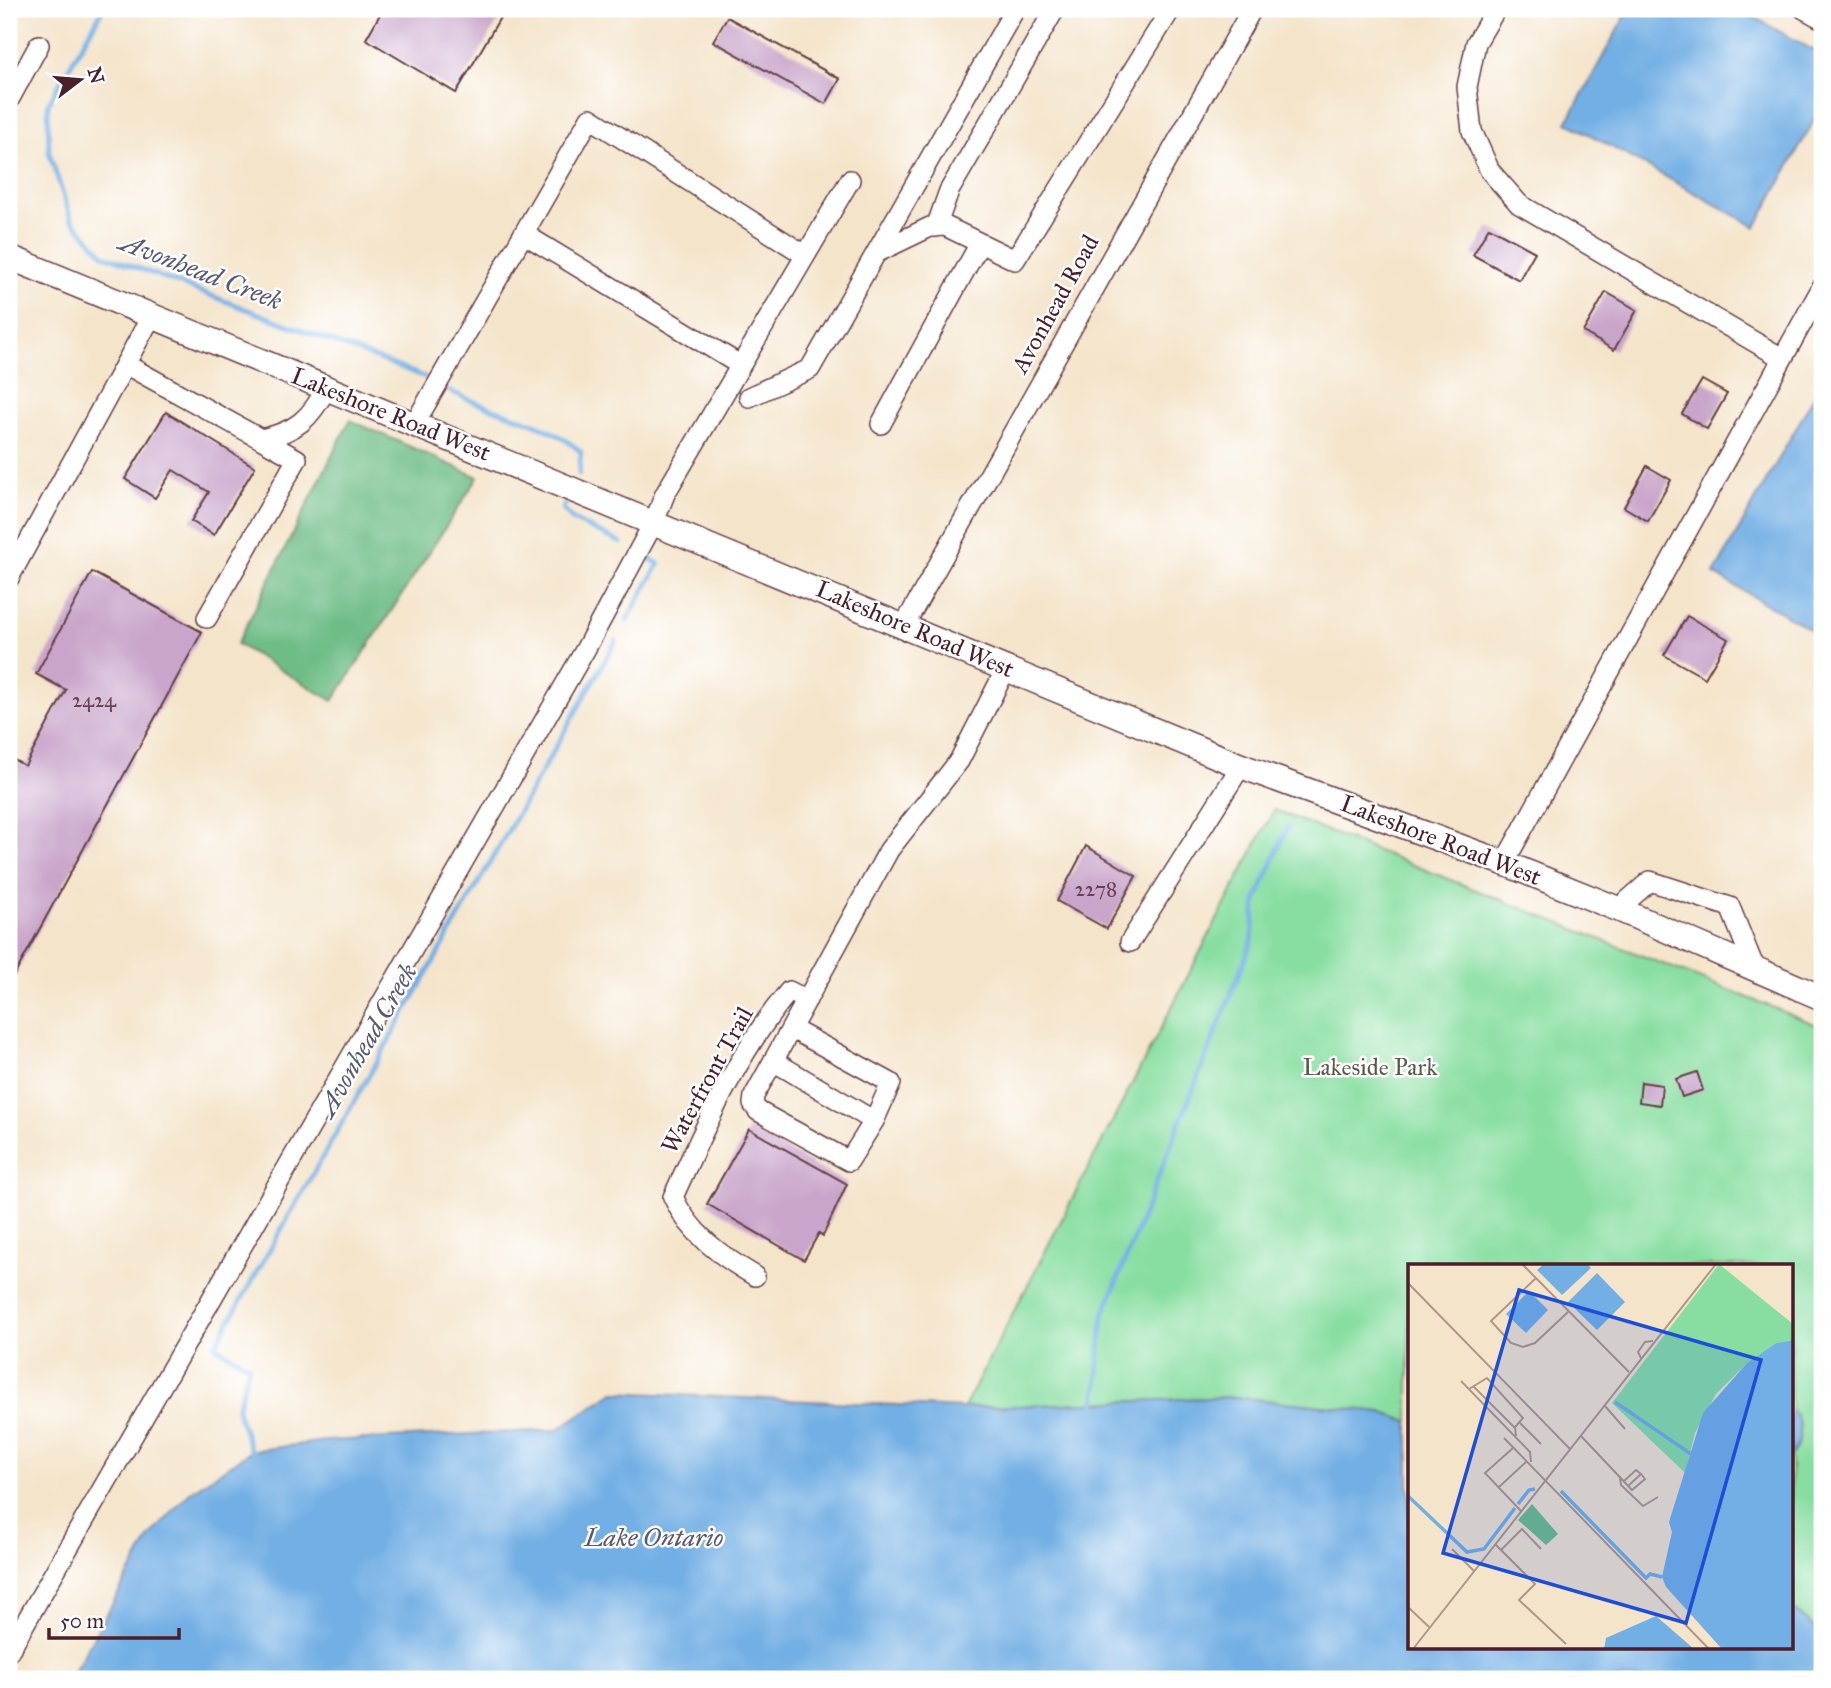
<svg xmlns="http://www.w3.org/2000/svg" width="1831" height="1688" font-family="'IM FELL Great Primer',serif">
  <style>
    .green { fill: #88dea1; stroke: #697e66; stroke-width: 2 }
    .forest { fill: #6ebd87; stroke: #5c6e59; stroke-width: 2 }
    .water { fill: #72afe4; stroke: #5e6788; stroke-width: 2 }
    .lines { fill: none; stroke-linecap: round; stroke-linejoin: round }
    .stream { stroke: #72afe4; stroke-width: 5 }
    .building { fill: #c9a5cb }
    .minor-casing { stroke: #643d43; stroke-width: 22 }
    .major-casing { stroke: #643d43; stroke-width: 27 }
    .minor { stroke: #fff; stroke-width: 19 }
    .major { stroke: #fff; stroke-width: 24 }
    .labels { text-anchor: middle; stroke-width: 5; stroke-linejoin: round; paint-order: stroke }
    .number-label { font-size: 21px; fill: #6a4053 }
    .street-label { font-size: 24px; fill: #4a1f2b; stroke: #fff }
    .park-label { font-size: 24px; fill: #5d584e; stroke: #fff }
    .water-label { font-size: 26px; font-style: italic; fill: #5a5975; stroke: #fff }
    .inset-river { fill: none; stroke: #72afe4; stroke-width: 3.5 }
    .inset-road { fill: none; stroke: #b0958a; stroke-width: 2 }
    .view { fill: #1d4ed8; fill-opacity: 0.15; stroke: #1d4ed8; stroke-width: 3.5 }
    .inset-edge { fill: none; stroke: #4a1f2b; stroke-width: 3.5 }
  </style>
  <rect width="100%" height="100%" fill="#fff"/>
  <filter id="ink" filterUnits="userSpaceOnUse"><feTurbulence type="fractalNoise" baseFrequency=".0143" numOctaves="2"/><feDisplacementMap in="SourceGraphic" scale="14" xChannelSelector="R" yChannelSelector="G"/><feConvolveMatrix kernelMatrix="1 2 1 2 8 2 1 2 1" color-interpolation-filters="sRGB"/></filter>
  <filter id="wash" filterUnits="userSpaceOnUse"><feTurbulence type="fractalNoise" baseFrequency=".00686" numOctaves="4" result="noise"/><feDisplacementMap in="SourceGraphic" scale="28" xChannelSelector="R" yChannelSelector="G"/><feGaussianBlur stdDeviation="1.57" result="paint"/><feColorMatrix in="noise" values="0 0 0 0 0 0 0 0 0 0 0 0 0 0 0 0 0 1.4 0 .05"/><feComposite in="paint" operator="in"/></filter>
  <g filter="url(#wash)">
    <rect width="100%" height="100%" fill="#f4e4ca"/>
    <path class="green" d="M1274 810 1822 1027V1634L1791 1608V1266H1409V1422L1381 1412 1233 1397 964 1408Z"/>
    <path class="forest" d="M350 420 478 477 333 701 237 644Z"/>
    <path class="water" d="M1629 9H1739L1822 55V106L1756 227 1567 122Z
      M1822 382V636L1714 574Z
      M614 1392 964 1408 1233 1397 1381 1412 1409 1422V1648H1791V1608L1822 1634V1679H70L150 1537 189 1493 251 1451 325 1441 557 1430Z
      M1791 1409C1804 1423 1802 1441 1791 1456Z"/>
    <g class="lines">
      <path class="stream" d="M103 9 48 104 49 152 71 219 104 255 425 377
        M450 391C492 413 546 419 581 452L579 474
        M566 502 563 509 573 520 621 543
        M627 620 659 564 646 557
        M1095 1407 1103 1316 1252 941 1256 901 1288 826
        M251 1451 237 1410 249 1366 215 1346 616 641"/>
    </g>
    <g id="blocks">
      <path class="building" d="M383 9H505L456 93 366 39Z
        M727 17 840 79 826 104 713 41Z
        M1489 227 1535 252 1519 280 1473 255Z
        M1606 292 1637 310 1614 350 1583 332Z
        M1702 380 1727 394 1707 429 1682 414Z
        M166 412 255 467 214 535 191 521 209 492 173 470 155 498 125 479Z
        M1647 466 1671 480 1648 521 1624 507Z
        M92 572 202 632 9 985V757L25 766 66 690 36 674Z
        M1687 616 1728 639 1705 678 1664 655Z
        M1086 846 1136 876 1107 929 1057 901Z
        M1697 1072 1703 1090 1682 1097 1676 1079Z
        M1641 1082 1662 1085 1660 1105 1639 1102Z
        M749 1129 847 1184 823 1236 819 1233 804 1260 707 1204Z"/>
    </g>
  </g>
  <g filter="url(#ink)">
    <use href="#blocks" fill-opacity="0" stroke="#643d43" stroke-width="2"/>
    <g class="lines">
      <g class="minor-casing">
        <path id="minor" d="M1496 9 1476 43 1467 87 1472 131 1490 171 1519 204 1782 358
          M1804 9 1822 19
          M9 100 39 45
          M936 227 949 191 1055 9
          M524 234 740 365
          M876 253 930 227 945 226 1015 260 1171 9
          M125 364 297 459 207 618
          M749 397 810 369 1015 9
          M415 423 590 118 805 255
          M881 424 980 243
          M261 439C295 432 311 419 326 388
          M9 578 152 315
          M905 624 1252 9
          M1504 863 1822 287
          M1618 909 1650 881 1730 907 1755 969
          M1130 942 1241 766
          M775 1062 874 1121 891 1083 792 1029
          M874 1121 849 1161 758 1111 753 1104 754 1096 889 850 959 761 1007 667
          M755 1276C721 1256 690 1234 673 1197 706 1125 738 1052 789 991L807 1000
          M9 1651 585 650 654 522 665 494 850 180"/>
      </g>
      <g class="major-casing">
        <path id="major" d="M9 257 1241 766 1504 863 1618 909 1822 998"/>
      </g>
      <use href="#minor" class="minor"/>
      <use href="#major" class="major"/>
    </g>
  </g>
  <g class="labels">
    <g class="number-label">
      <text x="94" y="707">2424</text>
      <text x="1096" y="896">2278</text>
    </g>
    <g class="street-label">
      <text transform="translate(1055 304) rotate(-61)" y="8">Avonhead Road</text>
      <text transform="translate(391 414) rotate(22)" y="8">Lakeshore Road West</text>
      <text transform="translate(915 629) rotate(23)" y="8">Lakeshore Road West</text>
      <text transform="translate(1441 840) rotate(21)" y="8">Lakeshore Road West</text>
      <text transform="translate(707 1080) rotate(-61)" y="8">Waterfront Trail</text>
    </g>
    <g class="park-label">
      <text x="1370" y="1075">Lakeside Park</text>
    </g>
    <g class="water-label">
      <text transform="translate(201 271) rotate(21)" y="9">Avonhead Creek</text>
      <text transform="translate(367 1040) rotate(-60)" y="9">Avonhead Creek</text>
      <text x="654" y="1546">Lake Ontario</text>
    </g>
  </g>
  <g transform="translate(1408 1264)">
    <rect width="385" height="385" fill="#f4e4ca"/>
    <path d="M311 0 385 60V76L368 79 339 99 308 130 287 169 277 209 204 139Z" fill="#88dea1"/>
    <path d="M124 240 150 270 138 281 110 256Z" fill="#6ebd87"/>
    <path d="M136 0H179L183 4 154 31 129 6ZM189 9 217 38 189 66 160 38ZM121 27 140 46 118 69 98 50ZM385 76V385H314L258 323 254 313 264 268 261 258 295 149 339 99 368 79ZM248 352 286 385H196L198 374Z" fill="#72afe4"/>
    <path class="inset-river" d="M207 138 283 190M153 227 238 314 242 310 254 313M0 232 59 288 76 285 107 244M110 240 121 226 127 225"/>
    <path class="inset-road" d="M114 0 221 108M128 14 83 57 103 79 115 83 127 79 160 48M0 19 162 185M233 94 230 88 237 78 245 77M53 117 122 188 123 198M65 122 107 164M61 125 79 114 115 154 107 163 108 172M197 142 217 165M111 158 133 180M173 172 224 226 237 215 233 210M96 174 301 385M105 184 77 209 113 247M212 214 213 221 235 242 250 233M216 217 228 206 233 210 220 222M91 223 118 198M87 280 127 320 111 336 158 380M44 285 66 307M93 286 114 265 133 285M0 343 21 363M5 385 308 0"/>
    <path class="view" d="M111 26 353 96 278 359 35 289Z"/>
    <rect width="385" height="385" class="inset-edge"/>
  </g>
  <rect width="1831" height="1688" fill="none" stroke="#fff" stroke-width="35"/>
  <g transform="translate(80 80) rotate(74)" stroke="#ffffff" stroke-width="5" paint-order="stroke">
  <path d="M0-5L12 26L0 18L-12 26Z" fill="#4a1f2b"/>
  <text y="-10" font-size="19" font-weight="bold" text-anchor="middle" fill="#4a1f2b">N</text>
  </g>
  <path d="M49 1628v10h130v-10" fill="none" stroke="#4a1f2b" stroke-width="3.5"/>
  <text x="60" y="1628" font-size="21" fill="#4a1f2b" stroke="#ffffff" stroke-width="5" paint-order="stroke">50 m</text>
</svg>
